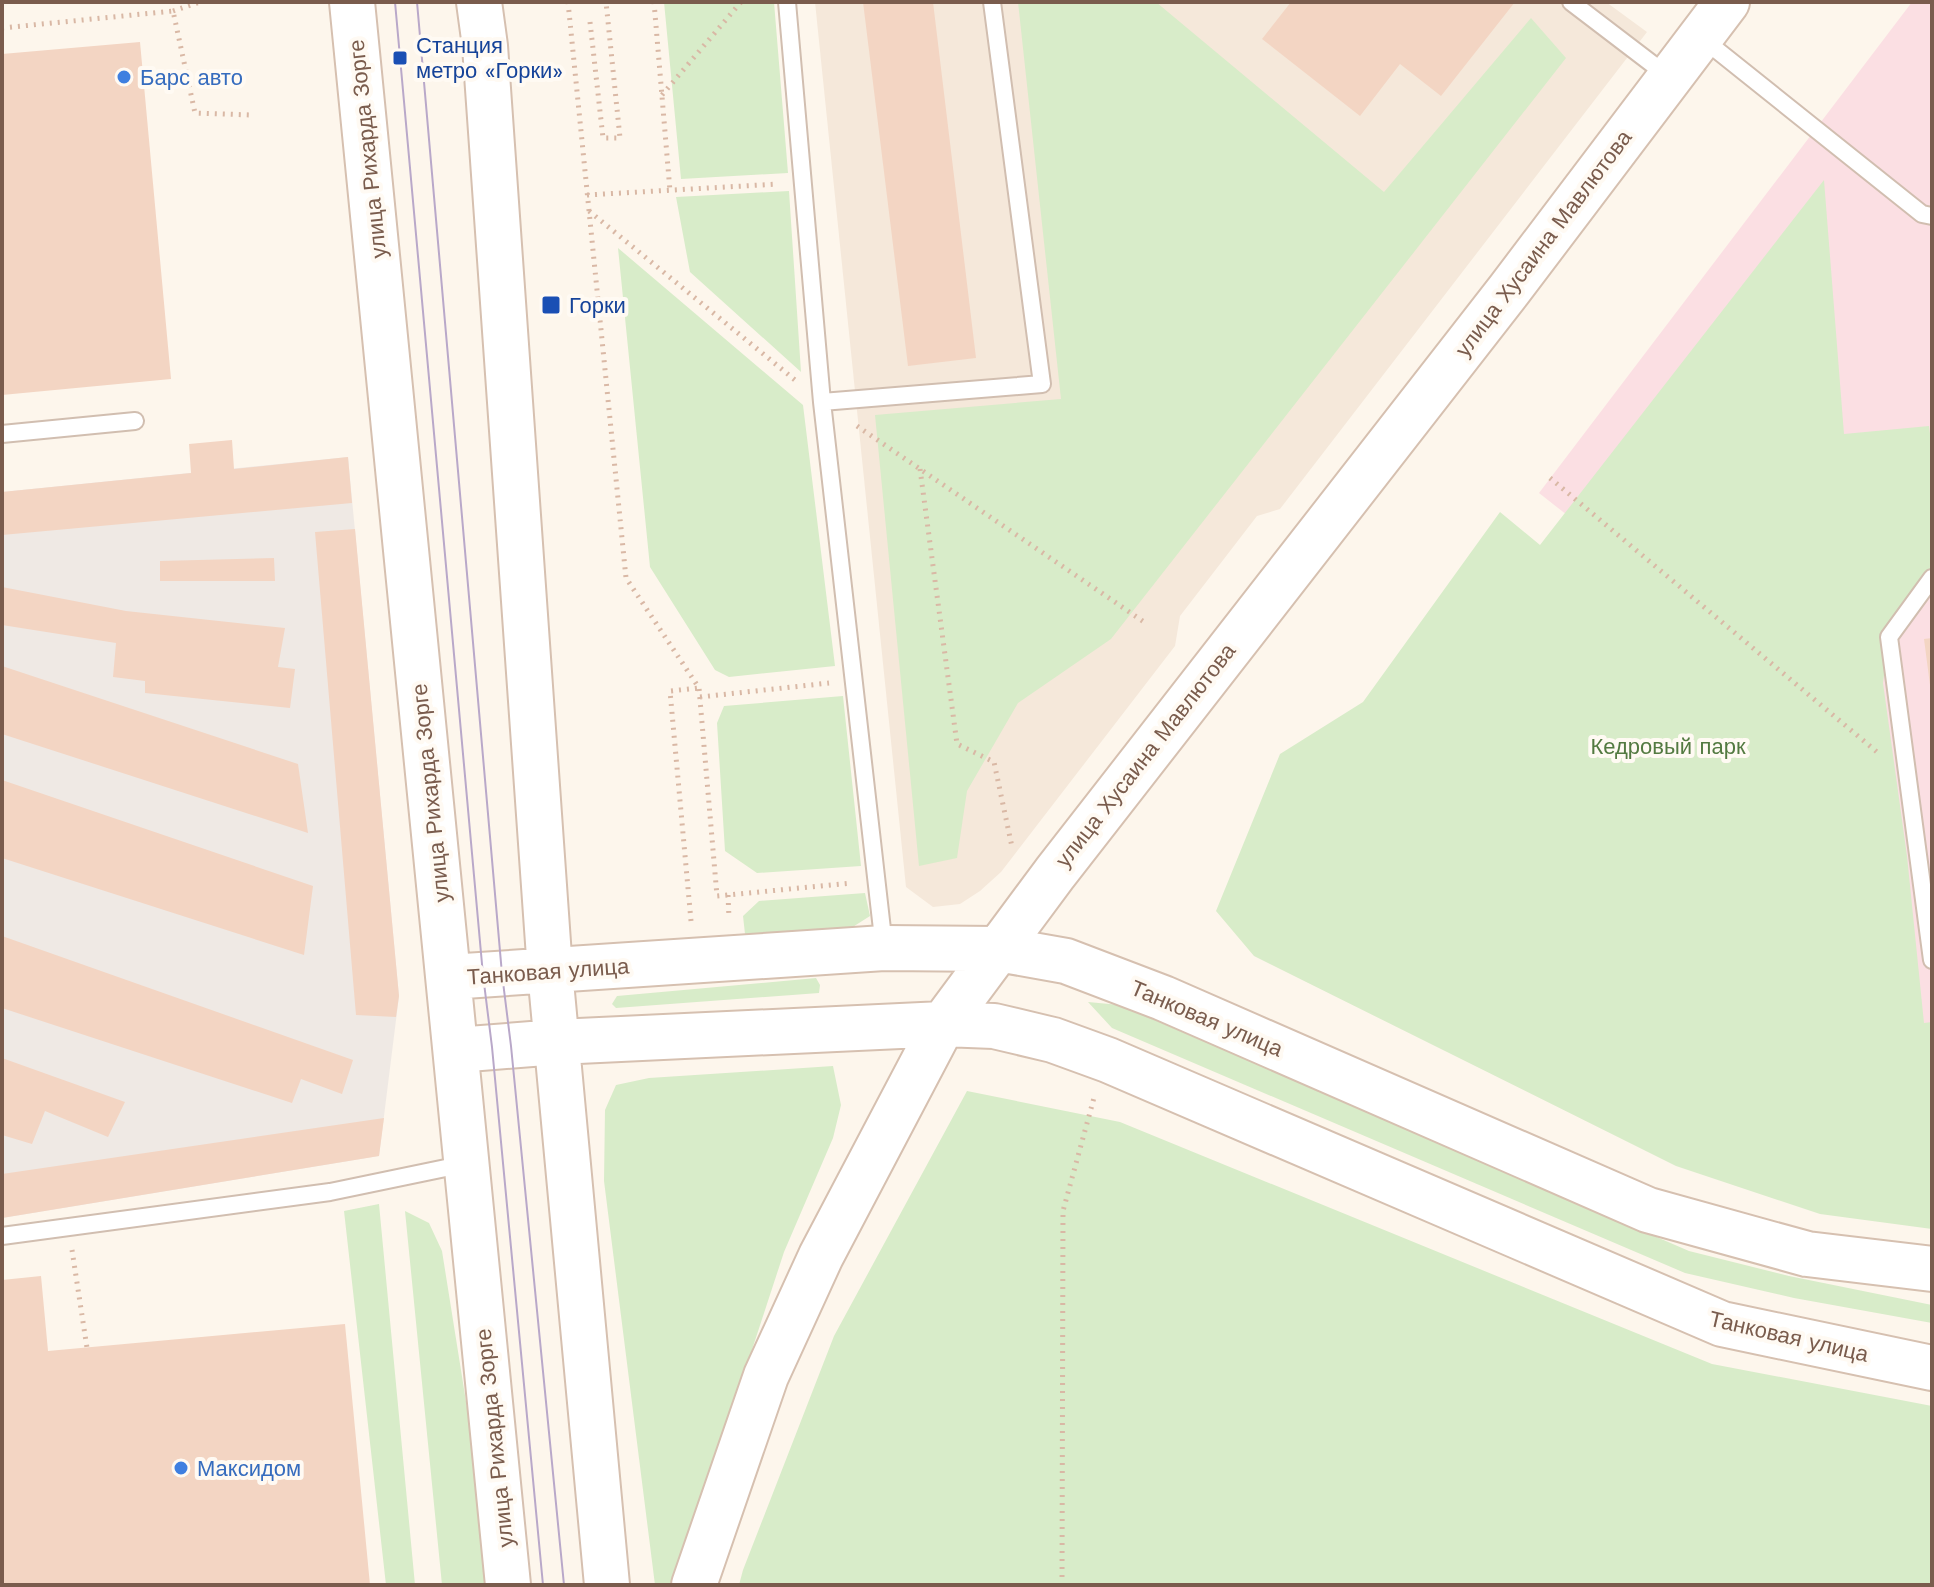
<svg xmlns="http://www.w3.org/2000/svg" width="1934" height="1587" font-family="'Work Sans',sans-serif">
  <style>
    .residential { fill: #f5e8da }
    .industrial { fill: #efe9e4 }
    .medical { fill: #fbdfe3 }
    .green { fill: #d8ecc9 }
    .building { fill: #f3d5c3 }
    .lines { fill: none; stroke-linecap: round; stroke-linejoin: round }
    .lane-casing { stroke: #d1beb0; stroke-width: 20 }
    .secondary-casing { stroke: #d6c0b0; stroke-width: 48 }
    .path { stroke: #d9b8a5; stroke-width: 5; stroke-dasharray: 2 6; stroke-linecap: butt }
    .lane { stroke: #fff; stroke-width: 16 }
    .secondary { stroke: #fff; stroke-width: 44 }
    .tram { stroke: #b9a8c9; stroke-width: 2 }
    .transit-dot { fill: #1a4fb4; stroke: #fffaf3; stroke-width: 3 }
    .shop-dot { fill: #3f7fe0; stroke: #fffaf3; stroke-width: 3 }
    .labels { text-anchor: middle; stroke-width: 8; stroke-linejoin: round; paint-order: stroke }
    .transit-label { font-size: 22px; fill: #164399; stroke: #fffaf3; text-anchor: start }
    .shop-label { font-size: 22px; fill: #366cbe; stroke: #fffaf3; text-anchor: start }
    .street-label { font-size: 22px; fill: #7a5c4d; stroke: #fffaf3 }
    .park-label { font-size: 22px; fill: #537a41; stroke: #fffaf3 }
  </style>
  <rect width="100%" height="100%" fill="#fdf6ec"/>
  <path class="residential" d="M815 2H1606L1647 32 1280 509 1257 516 1180 616 1175 646 1001 872 980 891 960 904 933 907 906 887Z"/>
  <path class="industrial" d="M348 457 399 996 379 1156 2 1218V492Z"/>
  <path class="medical" d="M1912 2H1932V1026L1920 1024 1875 757 1539 493Z"/>
  <path class="green" d="M664 2H774L788 173 681 179Z
    M1018 2H1156L1384 192 1531 18 1566 58 1111 639 1018 703 967 791 957 858 919 866 875 415 1061 399Z
    M1824 180 1844 434 1929 426 1932 449V585L1890 628 1883 683 1907 856 1924 1023 1932 1022V1229L1820 1214 1676 1166 1254 956 1216 911 1280 754 1363 702 1500 512 1540 545Z
    M789 191 801 372 690 272 676 197Z
    M618 248 803 405 835 666 729 677 715 670 650 567Z
    M843 696 861 866 757 873 725 851 717 723 724 706Z
    M865 893 870 916 848 930 746 943 743 916 759 901Z
    M816 978 820 985 819 993 616 1008 612 1004 617 996Z
    M1088 1002 1120 1005 1689 1251 1789 1276 1932 1305V1323L1794 1298 1685 1273 1112 1028Z
    M833 1066 841 1105 833 1138 784 1252 675 1585H655L604 1181 605 1110 616 1085 649 1078Z
    M967 1091 1120 1122 1712 1364 1932 1406V1585H739L743 1570 834 1336Z
    M379 1204 415 1585H386L344 1211Z
    M405 1211 429 1223 442 1251 471 1433 487 1585H442Z"/>
  <path class="building" d="M863 2H933L976 358 908 366Z
    M1291 2H1515L1441 96 1400 64 1360 116 1262 39Z
    M140 42 171 379 2 395V54Z
    M232 440 234 469 348 457 352 503 2 535V492L191 473 189 444Z
    M355 529 399 996 396 1017 356 1015 315 532Z
    M274 558 275 581H160V561Z
    M2 587 126 611 285 628 278 667 295 669 290 708 145 693V681L113 677 116 643 2 625Z
    M1932 638V685H1930L1924 639Z
    M2 666 298 764 308 833 2 734Z
    M2 780 313 886 304 955 2 858Z
    M2 936 353 1060 342 1094 301 1079 292 1103 2 1008Z
    M2 1058 125 1102 108 1137 45 1111 32 1144 2 1135Z
    M384 1118 379 1156 2 1218V1174Z
    M41 1276 48 1351 345 1324 370 1585H2V1280Z"/>
  <g class="lines">
    <g class="lane-casing">
      <path id="lane" d="M787 2 822 402 884 947
        M1571 2 1668 76
        M1703 39 1922 214 1932 216
        M822 402 1042 384 992 2
        M2 434 135 421
        M1932 578 1889 637 1932 960
        M2 1236 330 1192 465 1164"/>
    </g>
    <g class="secondary-casing">
      <path id="secondary" d="M352 2 508 1585
        M479 2 485 46 550 971 607 1585
        M449 977 884 948 998 949 1066 961 1163 998 1648 1210 1807 1254 1932 1269
        M456 1050 557 1042 943 1024 994 1026 1053 1040 1108 1060 1722 1324 1932 1368
        M694 1585 766 1376 821 1256 943 1024 1055 873 1509 290 1727 2"/>
    </g>
    <path class="path" d="M568 2 626 578 699 688 717 896 852 883
      M654 2 670 191
      M173 11 200 2
      M590 22 603 138H620L606 2
      M2 28 173 11 195 113 251 115
      M662 95 741 2
      M587 195 778 184
      M589 211 795 380
      M857 426 1147 624
      M920 469 957 744 994 762 1012 847
      M1550 478 1877 752
      M700 697 829 683
      M728 895 729 918
      M691 921 670 691 699 688
      M72 1250 87 1348
      M1062 1585 1063 1211 1095 1094"/>
    <use href="#lane" class="lane"/>
    <use href="#secondary" class="secondary"/>
    <path class="tram" d="M395 2 483 975 492 1047 543 1585
      M417 2 502 974 511 1046 564 1585"/>
  </g>
  <g class="transit-dot">
    <rect x="392" y="50" width="16" height="16" rx="4"/>
    <rect x="541" y="295" width="20" height="20" rx="4"/>
  </g>
  <g class="shop-dot">
    <circle cx="124" cy="77" r="8"/>
    <circle cx="181" cy="1468" r="8"/>
  </g>
  <g class="labels">
    <g class="transit-label">
      <text x="416" y="53">Станция<tspan x="416" dy="25">метро «Горки»</tspan></text>
      <text x="569" y="313">Горки</text>
    </g>
    <g class="shop-label">
      <text x="140" y="85">Барс авто</text>
      <text x="197" y="1476">Максидом</text>
    </g>
    <g class="street-label">
      <text transform="translate(367 149) rotate(-96)" y="8">улица Рихарда Зорге</text>
      <text transform="translate(1543 243) rotate(-53)" y="8">улица Хусаина Мавлютова</text>
      <text transform="translate(1145 755) rotate(-52)" y="8">улица Хусаина Мавлютова</text>
      <text transform="translate(430 793) rotate(-96)" y="8">улица Рихарда Зорге</text>
      <text transform="translate(548 971) rotate(-4)" y="8">Танковая улица</text>
      <text transform="translate(1207 1018) rotate(23)" y="8">Танковая улица</text>
      <text transform="translate(1789 1336) rotate(13)" y="8">Танковая улица</text>
      <text transform="translate(494 1438) rotate(-96)" y="8">улица Рихарда Зорге</text>
    </g>
    <g class="park-label">
      <text x="1668" y="754">Кедровый парк</text>
    </g>
  </g>
  <rect width="1934" height="1587" fill="none" stroke="#7a5c4d" stroke-width="8"/>
</svg>
